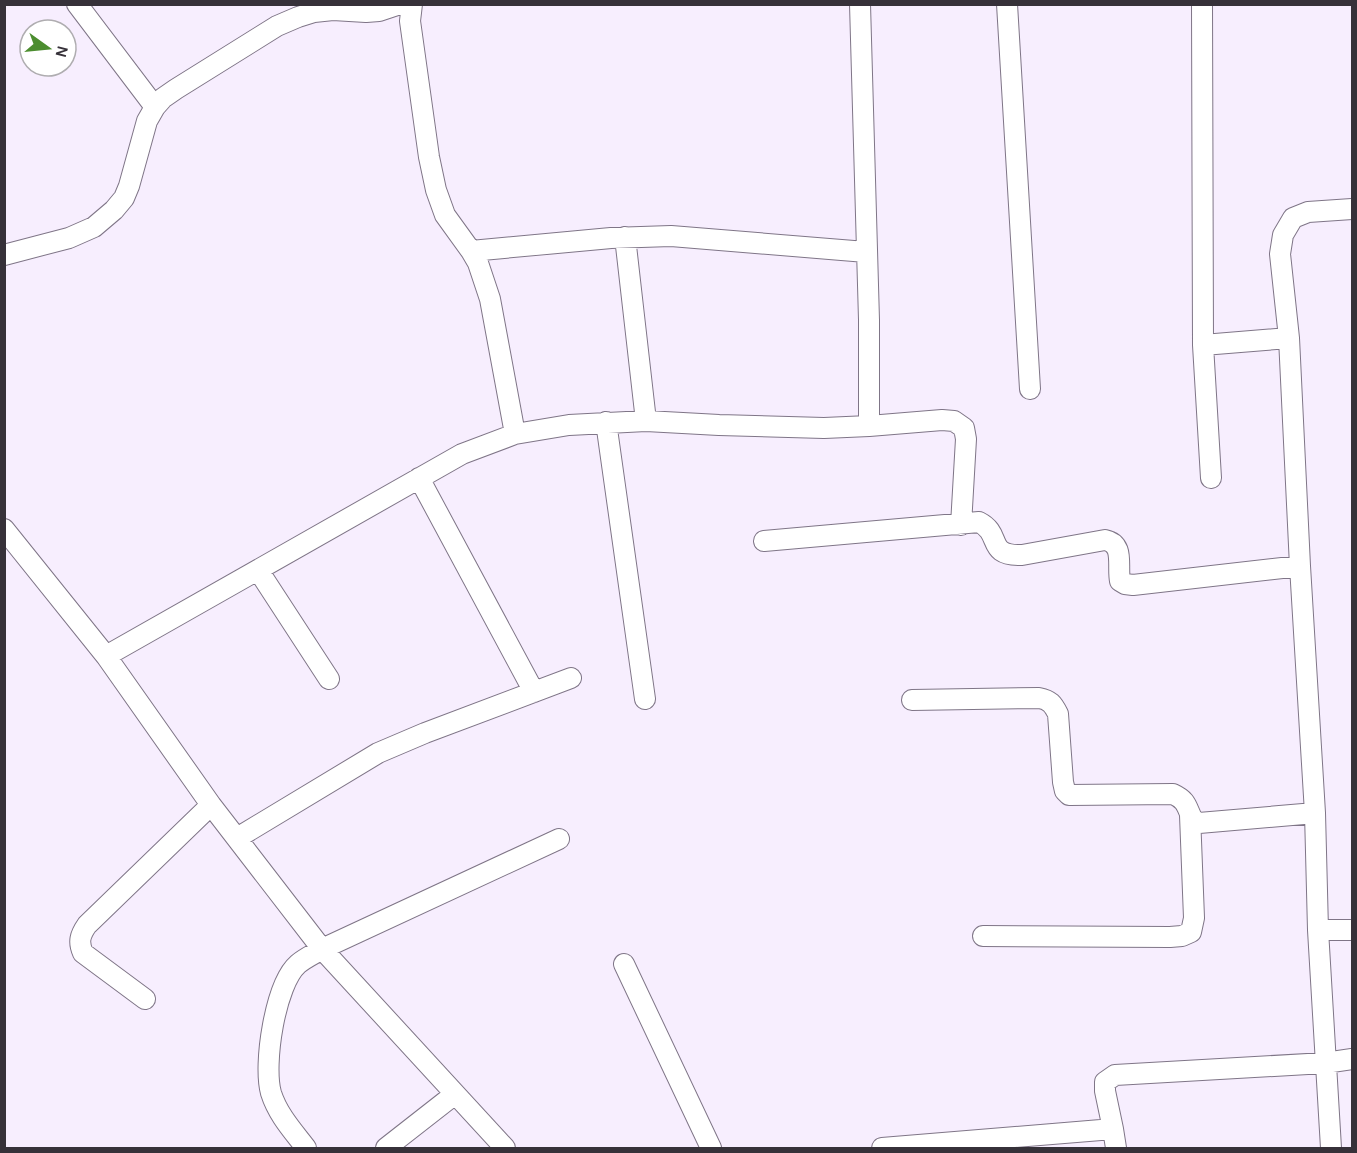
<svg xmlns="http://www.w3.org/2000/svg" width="1357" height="1153" font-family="Karla,sans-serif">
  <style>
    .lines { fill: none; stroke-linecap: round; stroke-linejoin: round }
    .street-casing { stroke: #7f7587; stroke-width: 22 }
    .street { stroke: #fff; stroke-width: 20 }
  </style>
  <rect width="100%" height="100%" fill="#f7eefe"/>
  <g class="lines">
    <g class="street-casing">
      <path id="street" d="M77 4 155 107
        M860 4 869 320V426
        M1007 4 1030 389
        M1202 4 1203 345 1211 478
        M1352 209 1308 212 1293 218 1283 235 1280 254 1289 338 1300 566 1315 813 1318 930H1352
        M625 237 646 421
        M471 251 611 238 671 236 866 252
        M4 255 69 238 94 227 114 210 124 198 129 186 147 121 155 107 163 98 176 89 277 26 298 17 314 12 333 10 366 12 379 11 400 4
        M1203 345 1289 338
        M606 422 645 699
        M515 434 569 425 646 421 719 425 824 428 869 426 942 420 954 421 964 428 966 439 961 525
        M419 478 534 692
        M4 529 106 656 211 805 322 949 505 1148
        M764 541 979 522C1003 534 985 556 1022 555L1105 540C1125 544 1117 565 1120 581L1125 584 1133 585 1300 566
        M258 570 329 679
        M106 656 462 454 515 434 490 299 478 263 471 251 445 215 436 190 429 157 410 21 412 4
        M912 700 1039 698C1050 700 1053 704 1058 714L1063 782 1065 791 1069 795 1173 794C1188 801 1186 807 1193 820L1199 823 1315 813
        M237 838 378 753 425 733 571 678
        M1318 930 1331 1148
        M983 936 1170 937 1182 936 1191 932 1194 918 1190 815
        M624 964 711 1148
        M145 999 83 953C78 942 80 935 87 925L211 805
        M1113 1129 1116 1148
        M306 1148C293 1131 278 1115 271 1093 263 1065 275 984 298 964 305 958 314 954 322 949L559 839
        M386 1148 455 1094
        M882 1148 1113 1129 1105 1091V1082L1115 1075 1325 1063 1352 1059"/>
    </g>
    <use href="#street" class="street"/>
  </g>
  <rect width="1357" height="1153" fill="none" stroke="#363139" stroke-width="12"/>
  <g transform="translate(48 48) rotate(105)"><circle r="28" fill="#ffffff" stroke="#afadb0" stroke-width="1.5"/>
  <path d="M0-4.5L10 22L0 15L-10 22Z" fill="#4c8d2f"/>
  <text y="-9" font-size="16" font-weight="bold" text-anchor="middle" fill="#363139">N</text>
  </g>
</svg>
